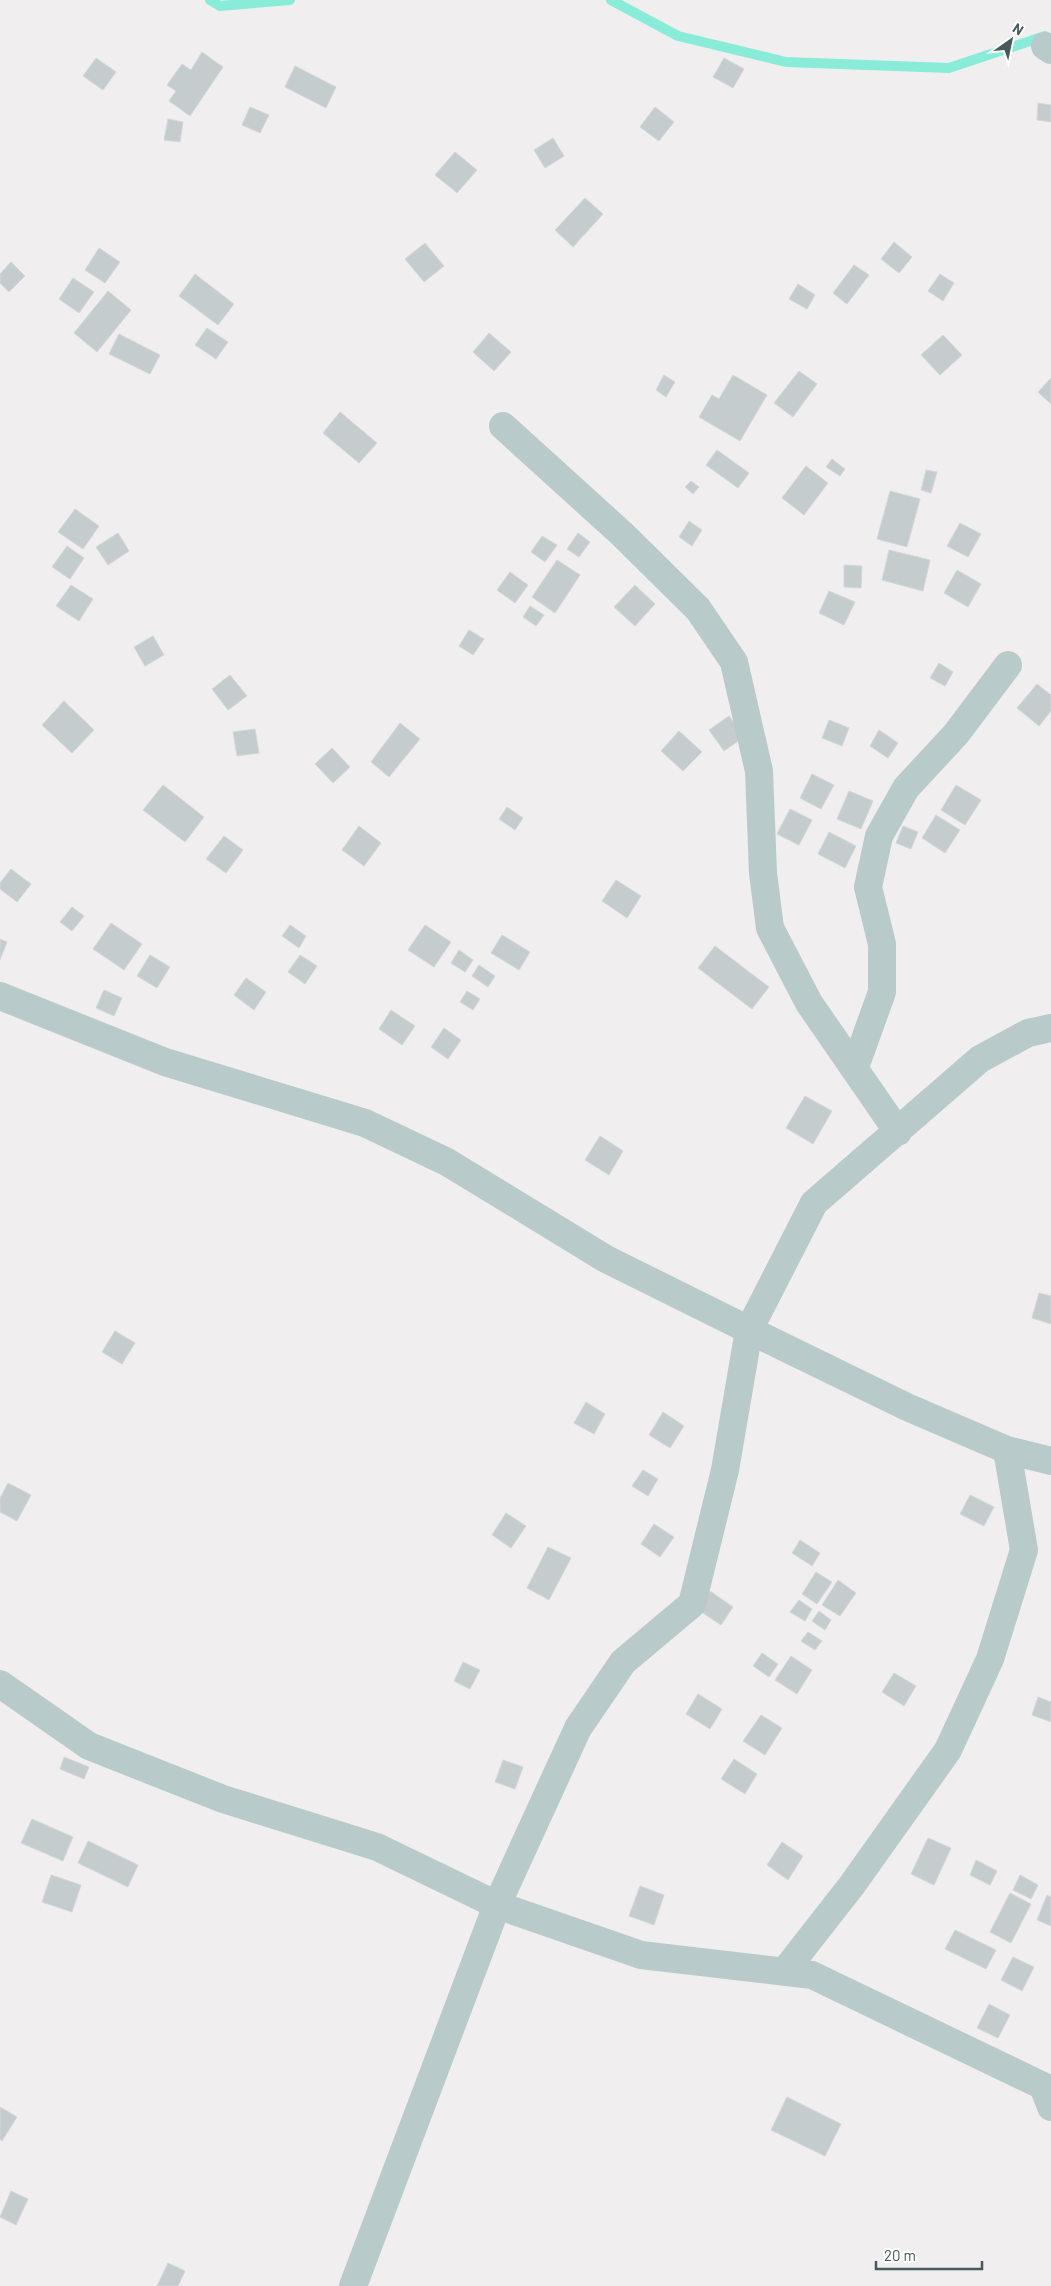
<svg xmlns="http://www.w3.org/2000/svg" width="1051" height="2286" font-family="Barlow,sans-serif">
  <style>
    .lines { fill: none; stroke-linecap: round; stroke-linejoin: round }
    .stream { stroke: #89ecd9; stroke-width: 10 }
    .building { fill: #c5ccce; stroke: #d2d7da }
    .minor { stroke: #b9cacb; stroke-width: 28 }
  </style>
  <rect width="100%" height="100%" fill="#f1eeef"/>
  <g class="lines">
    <path class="stream" d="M210 0 220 6 290 0
      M611 0 678 36 786 62 949 68 1045 36"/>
  </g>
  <path class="building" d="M202 52 223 67 190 116 169 101 176 91 167 85 182 64 191 70Z
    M96 58 116 72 103 90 83 76Z
    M724 58 744 69 733 88 713 77Z
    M295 66 336 87 326 108 285 87Z
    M1038 103 1051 105V122L1037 120Z
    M250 107 269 115 260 133 242 125Z
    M655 107 674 122 659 141 640 127Z
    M168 119 183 122 180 142 164 140Z
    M553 138 564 156 545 168 534 150Z
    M455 152 477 170 457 193 435 175Z
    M585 198 603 214 573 247 555 230Z
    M894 242 912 257 899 273 881 259Z
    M425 243 444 266 424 282 405 259Z
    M99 248 120 262 105 283 85 270Z
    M11 262 25 276 9 292 0 283V274Z
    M854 265 869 275 847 304 833 293Z
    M195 274 234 304 218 325 179 296Z
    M940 274 954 283 943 301 928 291Z
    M73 278 94 292 79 313 59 299Z
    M798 284 815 295 807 309 789 299Z
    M108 291 131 310 97 352 74 333Z
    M207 328 228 342 216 359 195 345Z
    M489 333 511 352 494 371 473 352Z
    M119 334 160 355 150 374 109 354Z
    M943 335 962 355 940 375 921 355Z
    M799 371 817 384 793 417 774 403Z
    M664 375 675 382 666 397 656 390Z
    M733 375 767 395 740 441 699 417 712 395 719 399Z
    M1051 378V404L1038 392Z
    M340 412 377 443 359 463 323 433Z
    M717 450 749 473 738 488 706 465Z
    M832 459 845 469 840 476 826 467Z
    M806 466 828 483 804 515 782 498Z
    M926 470 937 472 931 493 921 490Z
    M691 481 699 487 693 494 685 487Z
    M890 491 920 499 907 547 877 539Z
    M75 509 99 526 83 549 58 532Z
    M689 521 702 530 692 546 679 537Z
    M960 523 981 534 968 557 947 546Z
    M118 533 129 551 108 565 96 547Z
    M578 533 590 542 579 557 567 549Z
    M542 536 557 545 545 562 531 552Z
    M67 546 84 558 70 579 52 567Z
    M889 550 930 560 923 591 882 580Z
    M557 560 580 575 555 613 532 597Z
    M844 565 862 566 861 588 844 587Z
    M957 570 981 584 968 607 944 593Z
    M510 572 528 585 515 603 497 590Z
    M71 585 93 599 79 621 56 606Z
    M635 585 655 604 635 626 614 607Z
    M829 591 855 602 844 625 819 613Z
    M530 606 544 615 536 626 523 617Z
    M469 630 484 639 473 655 459 646Z
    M153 636 164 655 145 666 134 647Z
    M939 663 953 672 945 686 930 678Z
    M230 675 247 696 228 710 212 689Z
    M1037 684 1051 695V711L1039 726 1017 708Z
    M64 701 94 730 72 753 42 725Z
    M729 716 744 737 724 751 709 730Z
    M829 720 849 728 842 746 822 738Z
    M400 723 420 739 389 777 371 762Z
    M255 729 259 753 237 756 233 732Z
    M879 730 898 743 888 758 870 746Z
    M679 731 702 752 683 771 661 751Z
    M332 748 350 767 333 783 315 764Z
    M812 774 834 785 821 809 800 798Z
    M163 785 204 817 185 842 143 810Z
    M956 785 981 800 965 825 941 810Z
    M849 791 873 801 861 829 837 819Z
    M507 807 523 818 515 830 499 819Z
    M790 809 812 820 799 845 777 834Z
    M936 815 960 830 945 853 922 838Z
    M359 826 381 843 364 866 342 850Z
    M903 826 918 832 911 849 896 843Z
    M829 832 856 846 845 868 818 854Z
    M224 836 243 850 226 873 206 859Z
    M11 869 31 884 17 902 0 889V883Z
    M616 880 641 896 627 918 602 901Z
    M72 907 84 916 72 931 60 922Z
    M111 923 142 944 124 970 93 949Z
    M290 925 306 936 299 948 282 936Z
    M425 925 451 942 434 967 408 950Z
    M502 935 530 952 519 970 491 953Z
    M0 939 7 942 0 960Z
    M715 946 769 987 752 1009 698 968Z
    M459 950 473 960 465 972 451 963Z
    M150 955 170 967 157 988 137 976Z
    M300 955 317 966 305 984 288 972Z
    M479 965 495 976 488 987 472 976Z
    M246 978 266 992 254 1010 234 995Z
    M104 990 122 998 114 1016 96 1008Z
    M467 991 480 999 473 1010 460 1002Z
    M391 1010 415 1026 402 1045 379 1029Z
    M444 1028 461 1040 448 1059 431 1047Z
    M805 1096 832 1111 813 1144 786 1128Z
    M600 1136 623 1151 609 1175 585 1160Z
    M1039 1293 1051 1296V1324L1032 1318Z
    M115 1331 135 1343 122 1364 102 1352Z
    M586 1402 605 1414 594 1434 574 1423Z
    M663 1412 684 1426 670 1448 649 1435Z
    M643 1470 658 1479 648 1496 632 1486Z
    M8 1483 31 1495 17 1521 0 1512V1498Z
    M970 1495 994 1507 984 1526 960 1514Z
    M506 1513 526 1526 511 1548 492 1535Z
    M654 1524 674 1537 660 1557 641 1544Z
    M800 1540 820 1553 812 1566 792 1553Z
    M548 1547 571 1558 549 1600 527 1588Z
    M816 1572 832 1582 817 1604 802 1594Z
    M838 1580 856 1593 840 1616 822 1605Z
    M710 1591 733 1607 721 1625 697 1609Z
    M799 1600 812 1609 805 1621 790 1612Z
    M819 1611 831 1620 825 1630 812 1621Z
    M808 1632 822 1641 815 1650 801 1641Z
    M762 1653 778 1664 769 1677 753 1666Z
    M791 1656 812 1670 797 1694 775 1680Z
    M463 1662 480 1670 470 1689 454 1681Z
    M894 1673 916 1686 904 1706 882 1692Z
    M698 1694 722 1709 710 1729 686 1714Z
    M1038 1697 1051 1702V1722L1032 1715Z
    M761 1715 782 1728 765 1755 743 1741Z
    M64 1757 89 1767 84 1779 60 1769Z
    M734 1759 757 1774 745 1794 721 1779Z
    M503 1760 523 1767 515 1789 495 1782Z
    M32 1819 73 1837 63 1861 21 1843Z
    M928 1838 951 1848 934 1885 911 1874Z
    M88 1841 138 1865 128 1887 78 1863Z
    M782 1842 803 1856 788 1880 767 1865Z
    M976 1860 997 1871 990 1885 970 1875Z
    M51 1875 81 1885 72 1912 42 1902Z
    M1020 1875 1038 1885 1031 1899 1013 1890Z
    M640 1886 664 1895 654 1925 629 1916Z
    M1010 1893 1031 1904 1011 1943 990 1932Z
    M1047 1895 1051 1897V1926L1037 1920Z
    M955 1930 996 1950 986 1969 945 1949Z
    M1013 1957 1034 1967 1022 1991 1001 1980Z
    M989 2004 1010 2015 998 2038 977 2028Z
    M787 2097 841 2124 825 2156 771 2130Z
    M0 2107 17 2117 2 2141 0 2139Z
    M11 2191 28 2199 16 2225 0 2217Z
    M168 2263 185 2271 178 2286H157Z"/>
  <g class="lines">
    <path class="minor" d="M1045 46 1051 50
      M503 426 622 534 698 609 734 662 759 771 763 873 770 928 809 1003 898 1132
      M0 996 165 1062 365 1123 447 1162 606 1259 749 1330 907 1407 1007 1450 1051 1461
      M855 1067 882 992V944L868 887 879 836 906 788 956 734 1008 665
      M0 1684 89 1746 223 1799 377 1847 497 1905 641 1955 812 1975 1043 2086 1051 2107
      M784 1972 852 1885 948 1750 990 1659 1024 1550 1007 1450
      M353 2286 497 1905 578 1728 623 1662 692 1604 725 1470 749 1330 814 1203 980 1059 1028 1033 1051 1028"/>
  </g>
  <g transform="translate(1011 40) rotate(33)" stroke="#ffffff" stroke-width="4" paint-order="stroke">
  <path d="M0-4L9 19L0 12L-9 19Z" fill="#465a5c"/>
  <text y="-8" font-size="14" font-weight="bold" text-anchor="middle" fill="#465a5c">N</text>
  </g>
  <path d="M876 2261v8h106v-8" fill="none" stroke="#465a5c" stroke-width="2.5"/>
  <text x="884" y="2261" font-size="15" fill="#465a5c" stroke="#ffffff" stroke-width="4" paint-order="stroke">20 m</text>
</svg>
